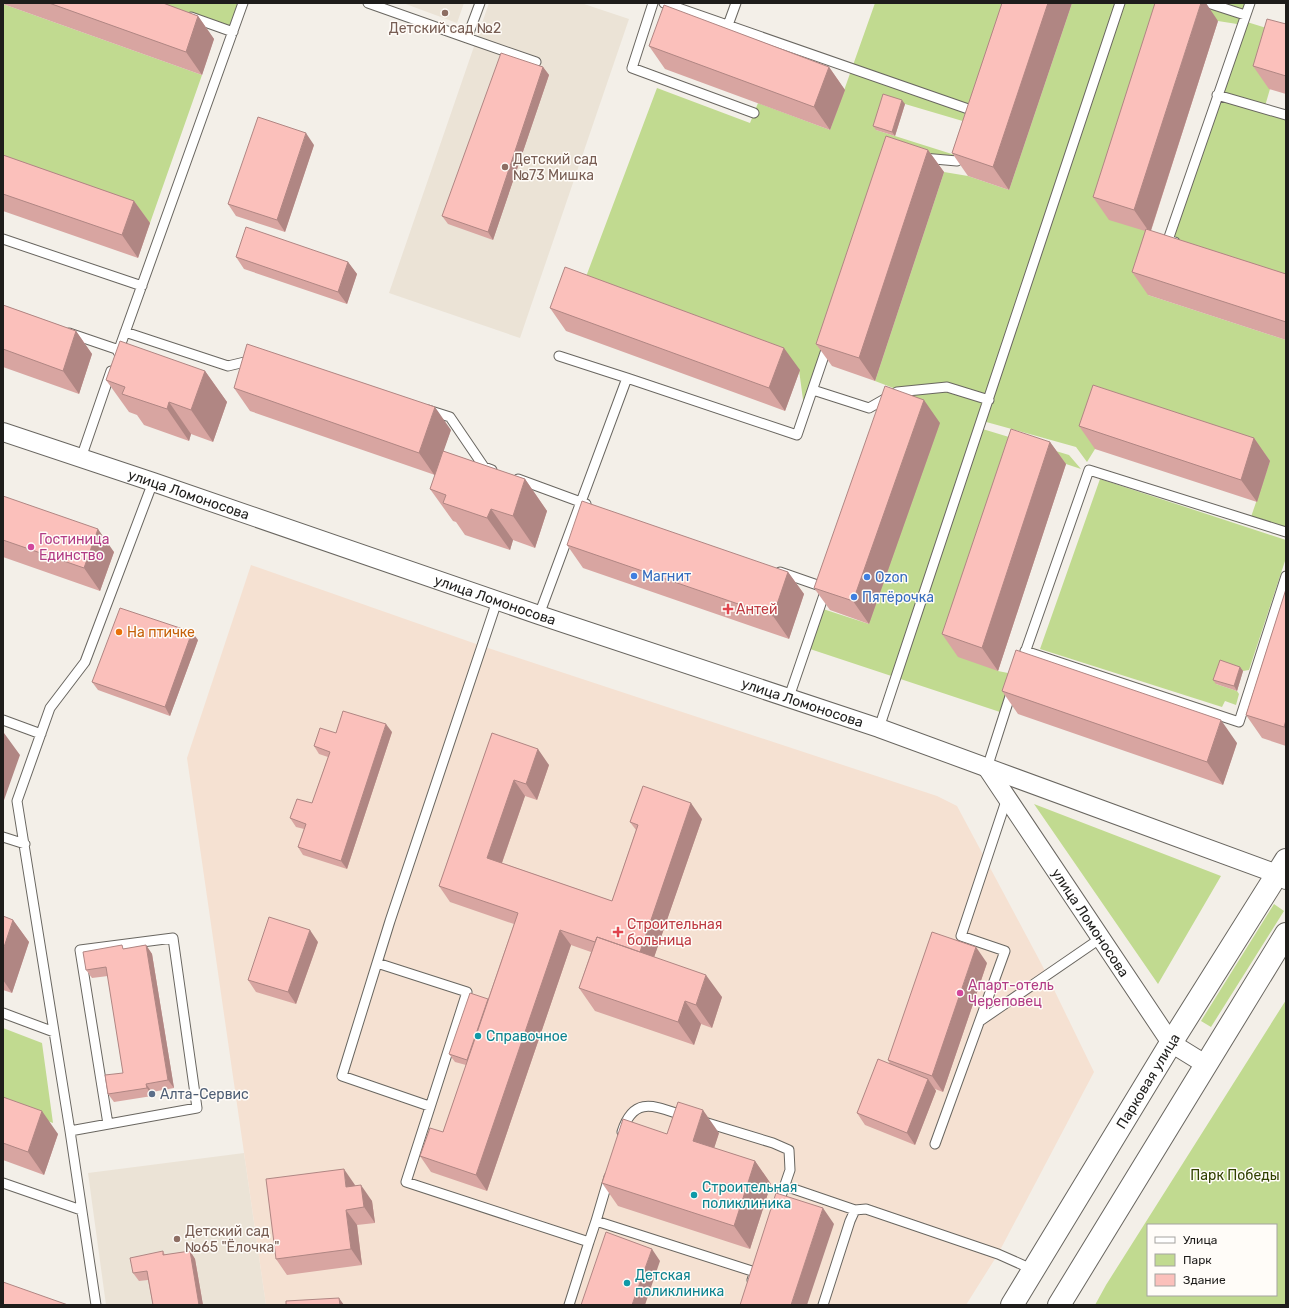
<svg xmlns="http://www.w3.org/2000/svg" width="1289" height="1308" font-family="Rubik,sans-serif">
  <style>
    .built { fill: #ebe3d6 }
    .medical { fill: #f5e1d2 }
    .green { fill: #c1da90; fill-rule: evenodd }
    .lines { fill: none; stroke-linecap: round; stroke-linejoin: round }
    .service-casing { stroke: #696660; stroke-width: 11 }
    .minor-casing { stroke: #696660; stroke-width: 20 }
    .secondary-casing { stroke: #696660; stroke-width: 24 }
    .service { stroke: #fff; stroke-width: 9 }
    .minor { stroke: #fff; stroke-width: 18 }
    .secondary { stroke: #fff; stroke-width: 22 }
    .wall { fill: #d8a5a1 }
    .shaded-wall { fill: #b08683 }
    .building { fill: #fbc0bb; stroke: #b08683 }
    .education-dot { fill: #8d6e63; stroke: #fffcf8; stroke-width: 1.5 }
    .hotel-dot { fill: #d1479c; stroke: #fffcf8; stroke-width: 1.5 }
    .shop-dot { fill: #3f7fe0; stroke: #fffcf8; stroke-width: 1.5 }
    .health-dot { fill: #e0444e; stroke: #fffcf8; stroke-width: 1.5 }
    .food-dot { fill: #e8710a; stroke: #fffcf8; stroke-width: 1.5 }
    .culture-dot { fill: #0f9aa8; stroke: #fffcf8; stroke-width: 1.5 }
    .service-dot { fill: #5c6f8a; stroke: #fffcf8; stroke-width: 1.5 }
    .labels { text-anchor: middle; stroke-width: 3; stroke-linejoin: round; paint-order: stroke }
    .education-label { font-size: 14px; fill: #785e54; stroke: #fffcf8; text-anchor: start }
    .street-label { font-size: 14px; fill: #1e1d1b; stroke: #fffcf8 }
    .hotel-label { font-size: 14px; fill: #b23c85; stroke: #fffcf8; text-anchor: start }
    .shop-label { font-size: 14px; fill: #366cbe; stroke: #fffcf8; text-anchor: start }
    .health-label { font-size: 14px; fill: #be3a42; stroke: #fffcf8; text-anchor: start }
    .food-label { font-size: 14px; fill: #c56008; stroke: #fffcf8; text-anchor: start }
    .culture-label { font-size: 14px; fill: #0d838f; stroke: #fffcf8; text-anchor: start }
    .service-label { font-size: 14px; fill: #4e5e75; stroke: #fffcf8; text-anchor: start }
    .park-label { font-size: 14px; fill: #314100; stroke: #fffcf8 }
  </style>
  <rect width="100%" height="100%" fill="#f3efe8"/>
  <path class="built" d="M403 3H464L457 23Z
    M489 3H581L629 19 520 338 389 293Z
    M244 1153 266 1305H106L88 1173Z"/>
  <path class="medical" d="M251 565 482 646 937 796 957 806 1042 965 1094 1072 998 1254 966 1305H266L187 758Z"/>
  <path class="green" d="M153 3H243L233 32Z
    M875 3H1006L966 122 905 104 876 130 955 155 954 156 890 151 804 407 799 370 581 290 657 88 750 123 758 103 830 130Z
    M1072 3H1246L1237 24 1218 21 1178 8 1150 233 1148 295 1286 340V529L1251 517 1270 461 1095 449 1087 462 1076 447 979 420 976 427 1069 455 1081 469 1027 451 998 671 1013 674 1000 712 810 649 823 609 869 624 896 389 875 381 944 172 968 176 1009 190Z
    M3 4 202 75 150 223 3 172Z
    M1247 22 1286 34 1263 113 1286 120V276L1172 238Z
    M1100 479 1286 540V558L1249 670 1243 671 1223 665 1216 684 1237 691 1239 694 1236 705 1225 701 1222 707 1040 649Z
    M1034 804 1221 876 1158 984Z
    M1274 904 1284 911 1211 1027 1201 1021Z
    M1286 1000V1305H1095L1106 1285ZM1148 1225H1276V1295H1148Z
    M3 1028 42 1043 53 1123 3 1105Z"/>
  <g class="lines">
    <g class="service-casing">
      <path id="service" d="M368 3 467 38 480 3
        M653 3 632 68 754 113
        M664 3 974 111
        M1208 3 1245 15
        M191 17 233 32
        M728 25 736 3
        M467 38 536 62
        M1217 95 1286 115
        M923 158 957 161 961 151
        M3 239 142 286
        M1175 242 1168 240 1250 3
        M125 332 228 366 253 360
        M69 333 119 350
        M118 352 243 3
        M559 356 627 378
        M813 390 869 408 897 392 947 387 989 400
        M428 410 450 417 484 467 492 470
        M81 458 111 371
        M518 479 586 504
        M780 572 826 588
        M539 615 627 378 797 435 828 344
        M1025 651 1239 722 1286 576
        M1021 664 1089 470 1286 532
        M789 697 826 589
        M3 720 41 734
        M879 728 1120 3
        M987 768 1012 690
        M3 837 25 844
        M377 963 467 992 406 1182 589 1242 569 1305
        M3 1013 54 1032
        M980 1021 1101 938
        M429 1106 342 1076 390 921 497 601
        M701 1121 773 1143 789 1150 790 1170 778 1205
        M70 1131 197 1108 173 938 80 950 108 1124
        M622 1132C634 1094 656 1107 685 1116
        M935 1144 1005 951 961 936 1007 798
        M3 1183 81 1210
        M785 1186 855 1210 866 1209 998 1254 1034 1270
        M596 1221 609 1177
        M589 1242 596 1221 755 1272 752 1280
        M96 1305 70 1131 17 801 50 708 85 662 153 482
        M823 1305 850 1221 855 1210"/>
    </g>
    <g class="minor-casing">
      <g id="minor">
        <path id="s1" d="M3 432 153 482 539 615 879 728 1277 874 1286 880"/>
        <path id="s2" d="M987 768 1171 1043 1205 1064"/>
      </g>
    </g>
    <g class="secondary-casing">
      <g id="secondary">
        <path id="s3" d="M1012 1305 1171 1043 1286 860"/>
        <path d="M1059 1305 1286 934"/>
      </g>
    </g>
    <use href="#service" class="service"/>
    <use href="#minor" class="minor"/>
    <use href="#secondary" class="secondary"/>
  </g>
  <path class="wall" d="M3 3H163L198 16 214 39 202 75 3 4Z
    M1002 3H1072L1009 190 968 176 952 153Z
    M1218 21 1151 231 1286 274V340L1148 295 1132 272 1145 231 1109 220 1093 197Z
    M1286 24V94L1269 89 1253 66Z
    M649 46 829 67 845 90 830 130 665 69Z
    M543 67 549 75 493 240 448 224 442 216Z
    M905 104 895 136 876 130 873 126Z
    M314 145 285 232 236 216 228 204Z
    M928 150 944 172 875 381 832 366 816 344Z
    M3 155 134 201 150 223 138 258 3 211Z
    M236 257 348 262 357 274 347 304 244 269Z
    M3 305 76 331 92 354 79 394 3 367Z
    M550 308 800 370 785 411 566 331Z
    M205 371 227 402 213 442 191 434 189 441 144 425 137 415 129 412 106 380Z
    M234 388 451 430 443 451 525 479 547 511 535 548 513 540 510 550 465 535 456 522 453 521 430 489 435 475 250 411Z
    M940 423 869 624 830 610 814 588Z
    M1079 426 1254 438 1270 461 1257 502 1095 449Z
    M1050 442 1066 464 998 671 958 657 942 634Z
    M3 496 114 552 100 591 3 557Z
    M567 545 788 572 804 594 789 639 583 568Z
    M1286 589V746L1262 738 1246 715Z
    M198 640 170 716 98 690 92 682Z
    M1240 667 1243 671 1237 691 1216 684 1213 680Z
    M1002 691 1237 743 1223 785 1018 714Z
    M392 732 347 869 303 855 298 847 304 829 296 827 290 818 312 803 328 757 319 754 314 746 336 733Z
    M492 733 549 765 537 800 525 796 502 863 612 901 636 830 630 822 702 819 654 957 722 997 712 1028 701 1024 694 1045 595 1011 579 988 591 952 571 945 487 1191 431 1172 420 1156 443 1132 466 1065 455 1062 449 1054 488 999 514 924 450 902 439 886Z
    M3 916 13 920 29 942 12 993 3 990Z
    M318 942 296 1004 256 992 248 980Z
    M146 945 152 954 174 1088 152 1092V1096L114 1102 108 1094 123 1073 108 976 92 978 86 970 125 949Z
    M987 963 943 1092 935 1089 936 1091 915 1145 865 1125 857 1113 890 1064 888 1060Z
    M3 1097 58 1134 44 1175 3 1160Z
    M719 1133 714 1148 755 1161 771 1184 750 1249 618 1206 602 1183 667 1134Z
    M355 1185 372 1201 375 1223 357 1225 362 1265 287 1275 276 1259Z
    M163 1251 165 1255 190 1251 195 1259 203 1305H153L148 1280 139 1281 133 1273Z"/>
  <path class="shaded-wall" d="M1048 3H1072L1009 190 993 167Z
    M1201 3H1206L1218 21 1150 233 1134 210Z
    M198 16 214 39 202 75 186 52Z
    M543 67 549 75 493 240 488 232Z
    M829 67 845 90 830 130 814 107Z
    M902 100 905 104 895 136 892 132Z
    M306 133 314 145 285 232 277 220Z
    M928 150 944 172 875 381 859 358Z
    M134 201 150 223 138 258 122 235Z
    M348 262 357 274 347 304 338 292Z
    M76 331 92 354 79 394 63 371Z
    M784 348 800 370 785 411 769 388Z
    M205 371 227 402 213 442 191 410Z
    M924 400 940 423 869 624 853 601Z
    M169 402 191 434 189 441 167 409Z
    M435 407 451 430 435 476 419 453Z
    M1254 438 1270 461 1257 502 1241 480Z
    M1050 442 1066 464 998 671 982 648Z
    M525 479 547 511 535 548 513 516Z
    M491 509 513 540 510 550 487 518Z
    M98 529 114 552 100 591 84 568Z
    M788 572 804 594 789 639 773 616Z
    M192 632 198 640 170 716 165 707Z
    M1240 667 1243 671 1237 691 1234 686Z
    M1221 720 1237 743 1223 785 1207 762Z
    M1286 720V730L1284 727Z
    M386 724 392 732 347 869 341 861Z
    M4 733 20 755 3 803V735Z
    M538 749 549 765 537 800 526 784Z
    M514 780 525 796 498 874 487 858Z
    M691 803 702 819 649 972 638 956Z
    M13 920 29 942 12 993 3 980V950Z
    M310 930 318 942 296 1004 288 992Z
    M560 930 571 945 487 1191 476 1175Z
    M146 945 152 954 174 1088 168 1080Z
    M976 947 987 963 943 1092 932 1076Z
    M706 975 722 997 712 1028 696 1005Z
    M685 1001 701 1024 694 1045 678 1022Z
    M928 1079 936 1091 915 1145 907 1133Z
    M146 1084 152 1092V1096L147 1088Z
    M703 1110 719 1133 709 1164 693 1141Z
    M42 1111 58 1134 44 1175 28 1152Z
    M755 1161 771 1184 750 1249 734 1226Z
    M344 1169 355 1185 357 1203 346 1187Z
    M361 1185 372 1201 375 1223 364 1207Z
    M823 1208 834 1224 807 1305H791Z
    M346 1210 357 1225 362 1265 351 1249Z
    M652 1249 660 1261 645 1305H632Z
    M190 1251 195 1259 203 1305H199Z
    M339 1298 344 1305H340Z"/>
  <path class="building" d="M49 3H163L198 16 186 52Z
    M1002 3H1048L993 167 952 153Z
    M1155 3H1201L1134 210 1093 197Z
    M664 5 829 67 814 107 649 46Z
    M1267 19 1286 24V76L1253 66Z
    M501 53 543 67 488 232 442 216Z
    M883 94 902 100 892 132 873 126Z
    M258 117 306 133 277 220 228 204Z
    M886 136 928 150 859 358 816 344Z
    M3 155 134 201 122 235 3 194Z
    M246 227 348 262 338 292 236 257Z
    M1146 229 1286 274V322L1132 272Z
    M565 267 784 348 769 388 550 308Z
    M3 305 76 331 63 371 3 349Z
    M120 341 205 371 191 410 169 402 167 409 122 394 125 387 106 380Z
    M247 344 435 407 419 453 234 388Z
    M1093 385 1254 438 1241 480 1079 426Z
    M885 386 924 400 853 601 814 588Z
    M1011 429 1050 442 982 648 942 634Z
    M443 451 525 479 513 516 491 509 487 518 443 503 446 495 430 489Z
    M3 496 98 529 84 568 3 540Z
    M582 501 788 572 773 616 567 545Z
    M1286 589V720L1284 727 1246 715Z
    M120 608 192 632 165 707 92 682Z
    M1016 650 1221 720 1207 762 1002 691Z
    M1220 660 1240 667 1234 686 1213 680Z
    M343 711 386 724 341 861 298 847 306 824 290 818 297 799 312 803 330 752 314 746 320 728 336 733Z
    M492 733 538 749 526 784 514 780 487 858 612 901 638 825 630 822 643 786 691 803 640 952 597 937 595 942 560 930 476 1175 420 1156 430 1128 443 1132 518 913 439 886Z
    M3 916 13 920 3 950Z
    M269 917 310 930 288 992 248 980Z
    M932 932 976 947 932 1076 888 1060Z
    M597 937 706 975 696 1005 685 1001 678 1022 579 988Z
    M122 945 123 949 146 945 168 1080 146 1084 147 1088 108 1094 105 1075 123 1073 106 967 86 970 83 952Z
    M470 993 488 999 467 1060 449 1054Z
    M878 1059 928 1079 907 1133 857 1113Z
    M3 1097 42 1111 28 1152 3 1143Z
    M678 1102 703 1110 693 1141 755 1161 734 1226 602 1183 623 1119 667 1134Z
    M344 1169 346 1187 361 1185 364 1207 346 1210 351 1249 276 1259 266 1179Z
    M776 1193 823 1208 791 1305H740Z
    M606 1232 652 1249 632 1305H581Z
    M163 1251V1255L190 1251 199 1305H153L147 1271 133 1273 130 1258Z
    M3 1282 68 1305H3Z
    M339 1298 340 1305H286V1301Z"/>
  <g class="education-dot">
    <circle cx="445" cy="13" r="4"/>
    <circle cx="505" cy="167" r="4"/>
    <circle cx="177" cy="1239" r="4"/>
  </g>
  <g class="hotel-dot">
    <circle cx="31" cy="547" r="4"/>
    <circle cx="960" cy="993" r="4"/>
  </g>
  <g class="shop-dot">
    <circle cx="634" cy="576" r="4"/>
    <circle cx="867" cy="577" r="4"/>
    <circle cx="854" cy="597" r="4"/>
  </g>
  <g class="health-dot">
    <path d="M726 603h4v4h4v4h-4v4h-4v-4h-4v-4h4z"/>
    <path d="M616 926h4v4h4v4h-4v4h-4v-4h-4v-4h4z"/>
  </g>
  <circle class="food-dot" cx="119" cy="632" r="4"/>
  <g class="culture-dot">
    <circle cx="478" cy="1036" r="4"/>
    <circle cx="694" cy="1195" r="4"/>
    <circle cx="627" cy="1283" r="4"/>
  </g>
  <circle class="service-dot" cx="152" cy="1094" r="4"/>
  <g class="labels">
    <g class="education-label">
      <text x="445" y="33" text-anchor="middle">Детский сад №2</text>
      <text x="513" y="164">Детский сад<tspan x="513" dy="16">№73 Мишка</tspan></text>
      <text x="185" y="1236">Детский сад<tspan x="185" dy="16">№65 "Ёлочка"</tspan></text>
    </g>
    <g class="street-label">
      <text dy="5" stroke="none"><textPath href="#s1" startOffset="196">улица Ломоносова</textPath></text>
      <text dy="5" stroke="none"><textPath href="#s1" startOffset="520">улица Ломоносова</textPath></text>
      <text dy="5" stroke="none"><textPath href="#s1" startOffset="844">улица Ломоносова</textPath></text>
      <text dy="5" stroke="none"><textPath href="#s2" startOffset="186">улица Ломоносова</textPath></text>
      <text dy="5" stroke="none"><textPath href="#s3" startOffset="262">Парковая улица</textPath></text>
    </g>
    <g class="hotel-label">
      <text x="39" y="544">Гостиница<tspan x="39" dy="16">Единство</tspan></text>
      <text x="968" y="990">Апарт-отель<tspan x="968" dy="16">Череповец</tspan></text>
    </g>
    <g class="shop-label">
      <text x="642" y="581">Магнит</text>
      <text x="875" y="582">Ozon</text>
      <text x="862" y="602">Пятёрочка</text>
    </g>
    <g class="health-label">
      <text x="736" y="614">Антей</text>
      <text x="627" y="929">Строительная<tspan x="627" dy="16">больница</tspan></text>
    </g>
    <g class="food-label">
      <text x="127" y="637">На птичке</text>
    </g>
    <g class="culture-label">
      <text x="486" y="1041">Справочное</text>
      <text x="702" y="1192">Строительная<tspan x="702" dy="16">поликлиника</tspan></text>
      <text x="635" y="1280">Детская<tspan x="635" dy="16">поликлиника</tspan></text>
    </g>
    <g class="service-label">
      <text x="160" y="1099">Алта-Сервис</text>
    </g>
    <g class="park-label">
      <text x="1235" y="1180">Парк Победы</text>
    </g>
  </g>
  <rect width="1289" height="1308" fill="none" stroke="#1e1d1b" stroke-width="8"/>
  <rect x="1147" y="1224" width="130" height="72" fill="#fffcf8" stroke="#a5a3a0"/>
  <rect x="1155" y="1237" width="20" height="6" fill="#ffffff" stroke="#a5a3a0"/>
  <text x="1183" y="1244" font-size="12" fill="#1e1d1b">Улица</text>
  <rect x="1155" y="1254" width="20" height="12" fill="#c1da90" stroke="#a5a3a0"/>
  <text x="1183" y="1264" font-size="12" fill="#1e1d1b">Парк</text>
  <rect x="1155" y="1274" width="20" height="12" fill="#fbc0bb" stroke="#a5a3a0"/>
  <text x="1183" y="1284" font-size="12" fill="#1e1d1b">Здание</text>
</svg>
